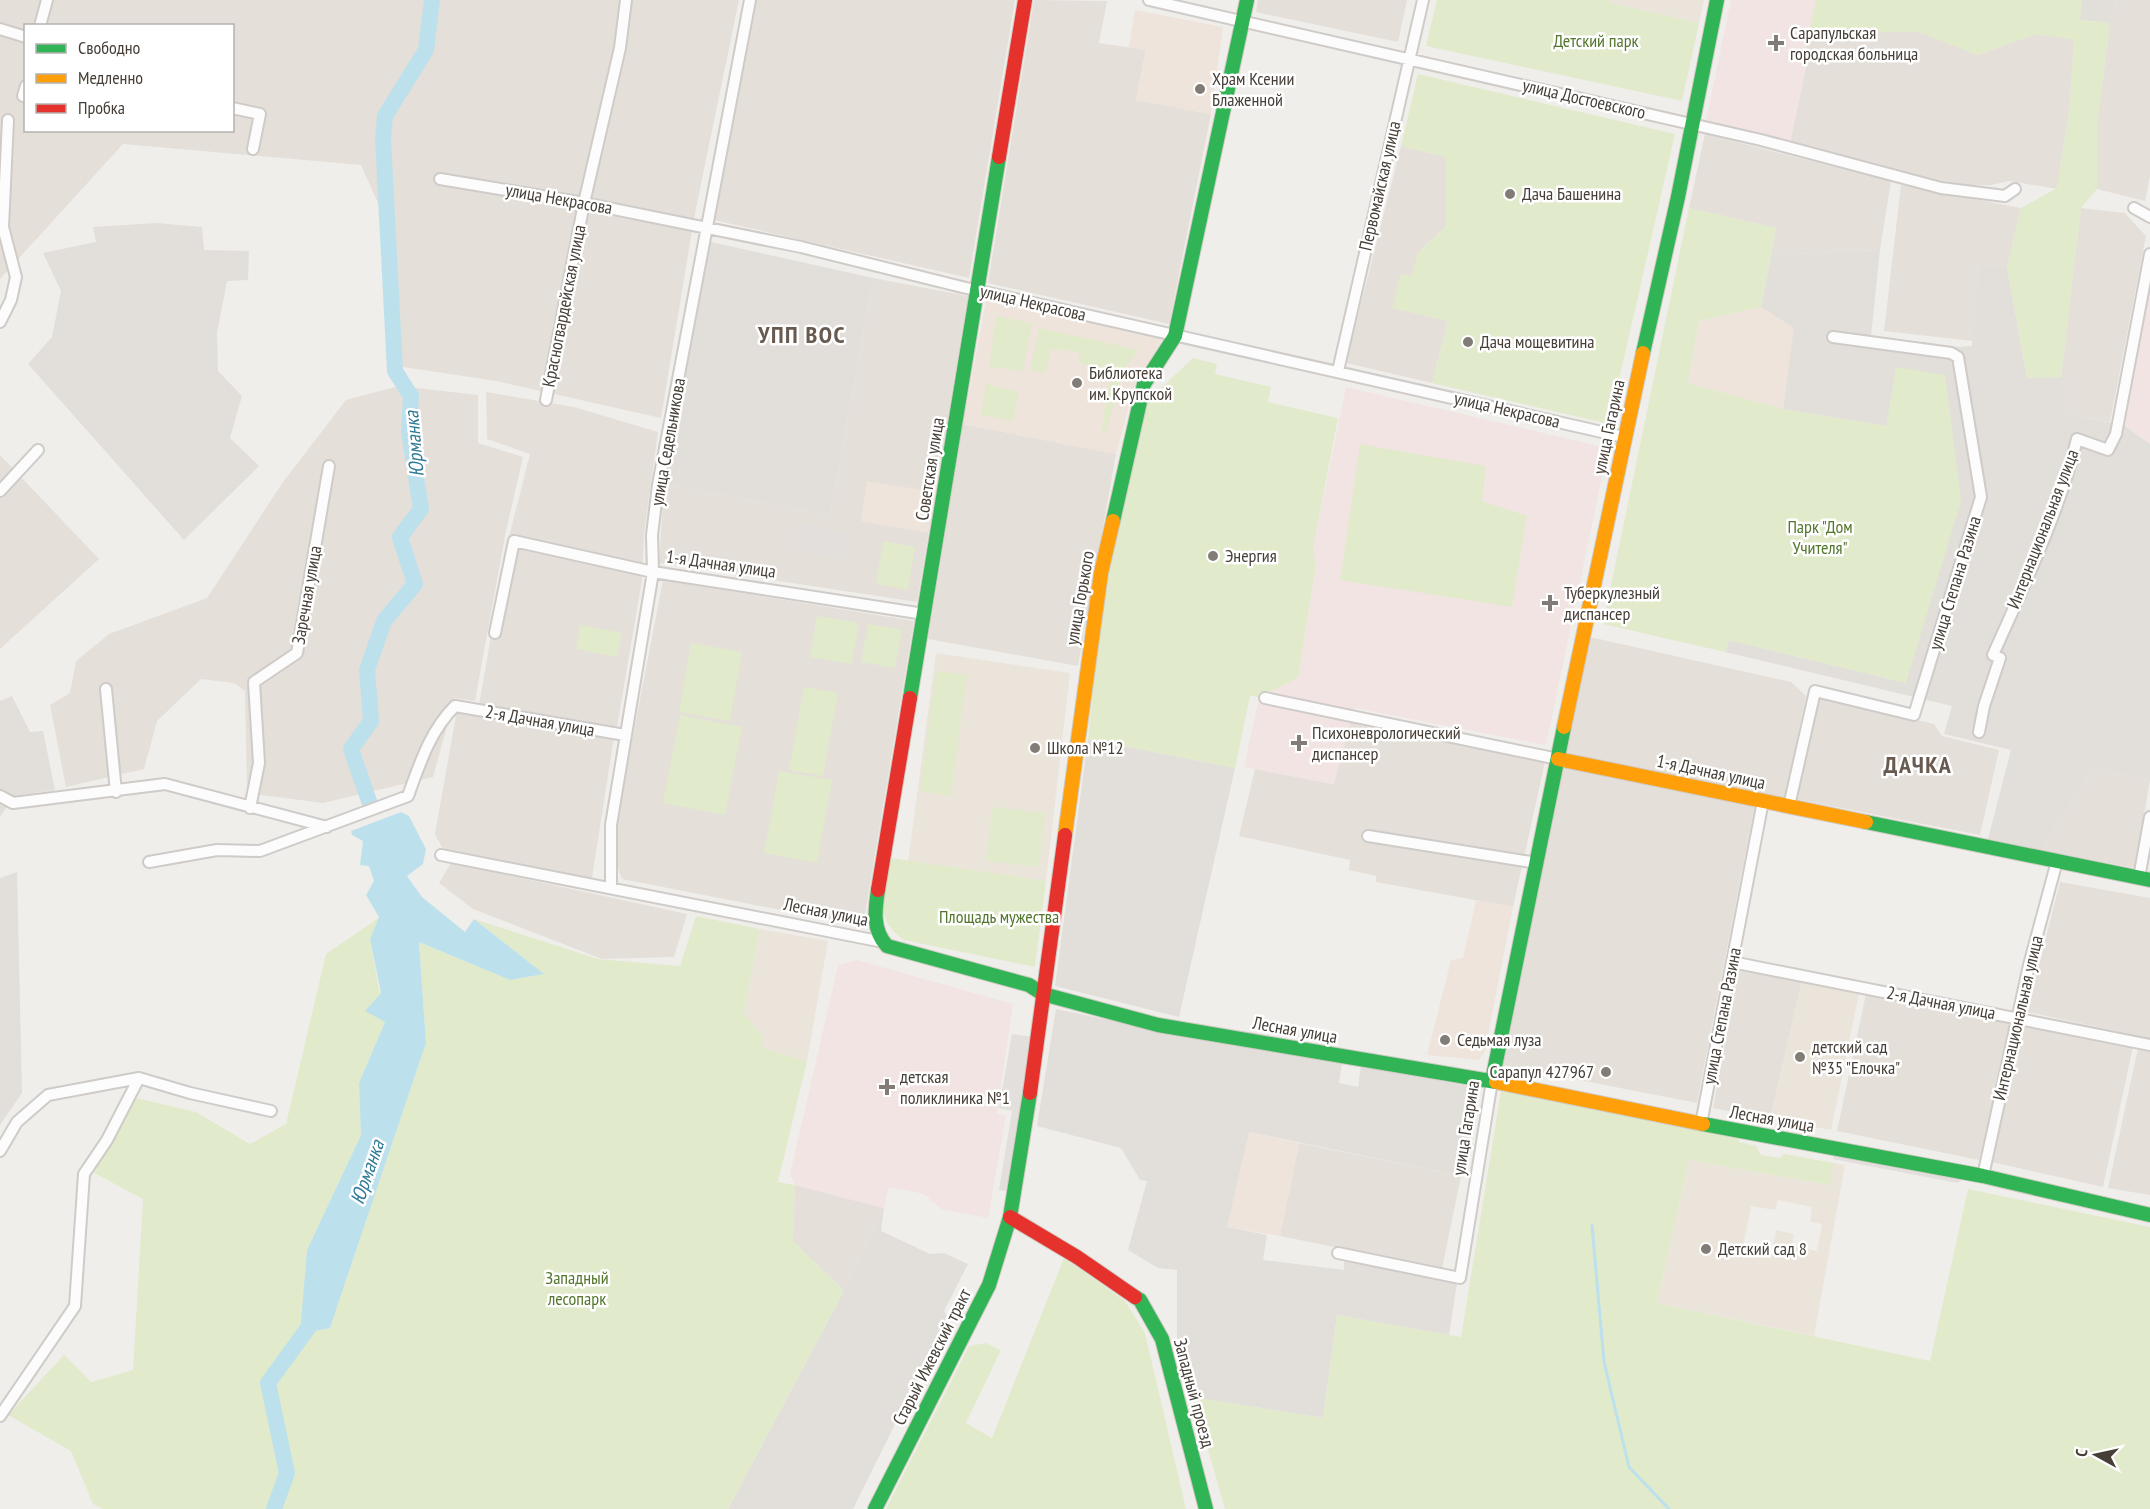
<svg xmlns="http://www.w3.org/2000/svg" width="2150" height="1509" font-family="'PT Sans Narrow',sans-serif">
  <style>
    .residential { fill: #e4dfd8; fill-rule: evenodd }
    .commercial { fill: #efe4db }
    .industrial { fill: #e2deda }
    .education { fill: #ebe4da; fill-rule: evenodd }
    .medical { fill: #f2e4e3 }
    .green { fill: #e2eacc }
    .parking { fill: #e2dfdc }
    .water { fill: #bde1ec }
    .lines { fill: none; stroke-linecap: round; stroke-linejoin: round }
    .stream { stroke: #bde1ec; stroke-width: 3 }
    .river { stroke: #bde1ec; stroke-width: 16 }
    .street-casing { stroke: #cecbc8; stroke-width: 14 }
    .fast-casing { stroke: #cfcac2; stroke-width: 16 }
    .slow-casing { stroke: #cfcac2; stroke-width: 16 }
    .jam-casing { stroke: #cfcac2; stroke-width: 16 }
    .street { stroke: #fdfcfc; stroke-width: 10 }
    .fast { stroke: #30b455; stroke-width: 14 }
    .slow { stroke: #ff9f0a; stroke-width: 14 }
    .jam { stroke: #e5322d; stroke-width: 14 }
    .poi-dot { fill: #827c76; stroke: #fff; stroke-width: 2 }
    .labels { text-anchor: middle; stroke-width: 5; stroke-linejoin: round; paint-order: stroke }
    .poi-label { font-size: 18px; fill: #463e37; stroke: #fff; text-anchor: start }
    .park-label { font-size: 18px; fill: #53762c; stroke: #fff }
    .street-label { font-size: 18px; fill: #463e37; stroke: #fff }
    .water-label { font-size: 20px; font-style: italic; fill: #2f7a96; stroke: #fff }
    .district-label { font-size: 24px; font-weight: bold; letter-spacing: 1.5px; fill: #685a4f; stroke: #fff }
  </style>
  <rect width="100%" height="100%" fill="#f0eeeb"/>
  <path class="residential" d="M0 0H739L695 213 661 418 496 381 397 366 390 230 361 165 123 144 0 279ZM26 26H232V130H26Z
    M756 0H1015L969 278 714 220Z
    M1034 0 1107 1 1099 43 1146 50 1136 100 1211 114 1169 324 988 283Z
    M1258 0H1407L1398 42 1256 12Z
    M2116 0H2150V176L2145 201 2097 189V124L2110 23Z
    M1809 32H1919L1954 44 1977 55 2036 34 2074 39 2070 104 2057 189 2009 181 1991 185 1944 186 1928 183 1882 165 1790 142 1807 63 1803 62Z
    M1705 134 1891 181 1880 250 1771 255 1776 228 1689 208Z
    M1401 146 1446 157V226L1418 253 1412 276 1393 308 1448 321 1432 383 1346 363Z
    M1901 185 2021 208 2007 267 1979 264 1973 341 1884 331Z
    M2081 208 2125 213 2146 236 2110 422 2065 414 2066 378 2061 377Z
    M873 278 968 296 917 602 659 563 664 484 830 515Z
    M399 386 478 395V443L523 457 506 531 475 701 455 698 433 777 323 803 247 793 245 691 234 683 201 679 157 721 144 769 66 787 50 705 70 693 76 661 109 634 207 598 283 482 346 400Z
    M486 392 574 407 658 432 644 534 642 580 617 727 479 705 506 549 530 454 487 439Z
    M963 424 1116 454 1078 666 928 639Z
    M0 455 99 559 0 649Z
    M663 580 914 621 863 926 622 879 611 850Z
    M1590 637 1791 682 1806 696 1785 799 1566 753Z
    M1819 697 1934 724 1942 736 1999 750 1980 835 1795 799Z
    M457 710 614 737 592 878 444 851 435 834Z
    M1351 720 1545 762 1513 907 1376 882V876L1349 870 1350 860 1239 836 1255 769 1333 784Z
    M1563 767 1755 804 1697 1103 1502 1065Z
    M2094 768 2150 780 2135 868 2040 850Z
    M451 863 687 914 674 957 602 959 473 909 439 883Z
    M2060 882 2150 898V1038L2027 1012Z
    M1739 969 1802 981 1770 1119 1713 1108Z
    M1866 994 2012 1023 1979 1160 1837 1131Z
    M2023 1026 2133 1047 2103 1187 1992 1162Z
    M2138 1048 2150 1051V1195L2108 1188Z
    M1299 1143 1461 1176 1442 1269 1280 1236Z
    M795 1185 884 1208 844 1291 793 1241Z"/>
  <path class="commercial" d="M1135 10 1223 27 1211 114 1136 100 1146 51 1129 47Z
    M986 300 1162 340 1134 388 1116 454 963 424Z
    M1761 307 1795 328 1783 409 1688 383 1699 321Z
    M867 481 935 492 928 533 861 521Z
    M1476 900 1513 907 1485 1051 1479 1060 1427 1055 1451 960 1463 958Z
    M1248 1132 1299 1143 1280 1236 1227 1227Z"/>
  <path class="industrial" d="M2082 0H2116L2110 23 2079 20Z
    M156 223 202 227 204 250 249 251 248 280 227 281 217 333 218 371 242 396 230 438 259 466 184 540 28 364 52 337 61 291 43 253 96 242 93 227Z
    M707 241 873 278 830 515 664 484Z
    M1880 250 1871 336 1960 347 1972 346 1979 264 2007 267 2027 378 2066 377V414L2124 425 2150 444V780L2094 768 2040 850 1988 839 2011 750 1944 734 1952 706 1725 652 1729 640 1906 683 1886 426 1783 409 1794 328 1761 307 1771 255Z
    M12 696 30 732 43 731 55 790 14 796 0 817V701Z
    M1088 739 1235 768 1179 1017 1055 986Z
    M17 872 22 1093 0 1125V878Z
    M1056 1009 1204 1040 1342 1063 1339 1083 1358 1087 1361 1066 1479 1088 1461 1176 1249 1132 1227 1227 1267 1235 1263 1260 1344 1270V1261L1457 1283 1449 1335 1337 1315 1323 1418 1193 1397 1177 1361V1270L1158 1268 1128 1250 1147 1181 1140 1180 1121 1148 1037 1126Z
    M884 1208 881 1231 930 1254 944 1253 968 1264 944 1311 947 1316 933 1347 853 1509H728L844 1291Z"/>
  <path class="education" d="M1610 0H1704L1699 23 1611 3Z
    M936 653 1070 673 1046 881 908 861Z
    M760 929 828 941 807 1061 761 1048 744 1013Z
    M1802 981 1859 994 1831 1130 1770 1119Z
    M1689 1160 1830 1185 1834 1163 1845 1165 1814 1336 1657 1303ZM1778 1200 1812 1207 1810 1222 1822 1224 1817 1251 1792 1246 1794 1234 1776 1230 1771 1258 1742 1253 1751 1206 1775 1210Z"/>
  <path class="medical" d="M1731 0H1816L1803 62 1807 63 1790 142 1705 126Z
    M2150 288V444L2124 425 2123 420Z
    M1346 387 1608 448 1546 745 1355 708 1334 784 1244 767 1259 697 1298 678 1316 565 1313 548Z
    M857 960 1013 1004 997 1114 1006 1116 988 1218 941 1209 924 1194 889 1187 884 1208 795 1185 790 1174 838 965Z"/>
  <path class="green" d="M1437 0H1610L1611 3 1699 23 1682 101 1426 46Z
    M1816 0H2082L2080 20 2110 23 2097 124V189L2081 208 2061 377 2027 378 2007 267 2021 208 2057 188 2070 104 2074 40 2036 34 1977 55 1919 32H1809Z
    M1418 74 1675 134 1609 424 1432 383 1448 321 1392 308 1400 275H1412L1418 253 1446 226V157L1401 146Z
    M1689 208 1776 228 1761 307 1699 321 1688 383 1783 409 1886 426 1896 367 1945 375 1961 501 1906 683 1729 640 1725 652 1603 624Z
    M996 316 1032 323 1023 371 989 367Z
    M1039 328 1139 350 1124 370 1105 435 1101 434 1111 369 1078 363 1079 352 1051 349 1045 373 1030 370Z
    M1193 358 1217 364 1215 374 1271 387 1268 402 1338 418 1313 548 1316 565 1298 678 1259 697 1250 696 1235 768 1088 739 1100 611 1144 404Z
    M986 384 1019 392 1013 421 981 415Z
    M1360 444 1486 466 1482 501 1527 516 1512 607 1340 580Z
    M883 541 915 547 908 590 876 584Z
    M817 616 859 623 852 664 810 657Z
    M868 624 902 630 895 668 861 662Z
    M580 625 622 633 617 657 576 649Z
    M691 643 742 652 730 721 679 712Z
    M936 671 967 675 951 796 920 791Z
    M804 687 838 693 823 776 789 770Z
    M680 715 742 727 725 815 663 803Z
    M779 771 832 780 817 863 764 853Z
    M992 807 1045 813 1039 867 986 861Z
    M891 858 1046 881 1035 967 904 940C871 917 885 892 891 858Z
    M696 916 760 929 744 1013 763 1037 762 1048 807 1061 778 1182 795 1185 793 1241 844 1291 728 1509H103L93 1504 71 1451 8 1415 64 1355 91 1382 133 1370 143 1199 94 1173 132 1097 196 1112 250 1144 286 1124 326 954 380 917 370 939 385 1022 359 1083 361 1135 307 1250 301 1334 330 1328 426 1043 419 942 510 980 544 974 474 919 598 959 680 966Z
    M1501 1091 1739 1138V1142L1756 1146 1761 1155 1780 1158 1784 1154 1834 1163 1830 1185 1689 1160 1657 1303 1930 1361 1968 1189 2150 1227V1509H1225L1193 1397 1323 1418 1337 1315 1461 1337Z
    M1064 1258 1125 1301 1145 1333 1186 1509H886L969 1346 986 1343 1001 1350 966 1423 992 1438Z"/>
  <path class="parking" d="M800 523 848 535 843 559 795 549Z
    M1012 1034 1032 1037 1007 1191 999 1190 1012 1111 999 1108Z
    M1835 1152 1968 1177 1957 1183 1833 1159Z"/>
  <path class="water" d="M401 812 409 816 426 849 423 864 407 876 422 897 465 932 474 919 544 974 510 980 419 942 426 1043 330 1328 300 1334 307 1250 361 1135 359 1083 385 1022 365 1011 381 993 370 939 379 917 366 895 374 881 369 866 360 865 363 841 352 835 351 831Z"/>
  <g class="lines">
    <path class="stream" d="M1592 1225 1604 1362 1629 1467 1669 1509"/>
    <path class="river" d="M369 801 351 749 371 721 367 670 384 621 415 584 400 537 421 509 409 432 411 396 395 371 383 139 385 116 426 50 432 0
      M274 1509 287 1473 268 1383 316 1317"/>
    <g class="street-casing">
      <path id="street" d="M1149 0 1761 140 1941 188 2005 196 2015 189
        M40 26 47 0
        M0 29 26 37
        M23 96 26 86
        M232 108 260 114 253 149
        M440 179 584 203 801 247 962 287 1624 437
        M2134 208 2150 217
        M0 322 11 300 16 277 3 227 8 120
        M1338 371 1423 0
        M546 400 584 203 620 48 626 0
        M0 491 38 450
        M495 633 514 541 653 572 924 614
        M106 689 116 792
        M1265 698 1558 759
        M1979 732 1984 706 2000 658 1993 655C2024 585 2059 514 2077 439L2108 450 2116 434 2150 254
        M0 796 13 803 165 784 327 827
        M1789 806 1815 691 1914 715 1981 497 1958 357 1951 353 1833 337
        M250 808 259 763 254 682 297 653 329 466
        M1368 836 1537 863
        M441 855 883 942
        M149 862 217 850 260 851 408 796C420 763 430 731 455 706L625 735
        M2139 878 2150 817
        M611 887V825L653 572 652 535 658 485 750 0
        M1732 962 2150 1045
        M1701 1124 1763 801
        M0 1151 17 1122 48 1095 139 1078 190 1093 271 1111
        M1983 1176 2029 965 2057 861
        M1338 1253 1460 1278 1492 1081
        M0 1416 75 1306 84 1174 107 1140 139 1078"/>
    </g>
    <g class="fast-casing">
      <path id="fast" d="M1643 353 1678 197 1717 0
        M1113 521 1144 384 1175 336 1247 0
        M910 698 999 157
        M1866 822 2150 880
        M878 890C875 909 872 930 887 946L1029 985 1043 994 1158 1025 1496 1082
        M1492 1081 1564 727
        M1703 1124 1983 1176 2150 1215
        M1135 1297 1140 1300 1162 1339 1206 1509
        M875 1509 989 1285 1010 1217 1030 1093"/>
    </g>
    <g class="slow-casing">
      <path id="slow" d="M1564 727 1643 353
        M1558 759 1866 822
        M1065 835 1101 573 1113 521
        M1496 1082 1703 1124"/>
    </g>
    <g class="jam-casing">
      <path id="jam" d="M999 157 1025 0
        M878 890 910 698
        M1030 1093 1065 835
        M1010 1217 1077 1257 1135 1297"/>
    </g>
    <use href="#street" class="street"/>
    <use href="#fast" class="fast"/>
    <use href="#slow" class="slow"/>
    <use href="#jam" class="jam"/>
  </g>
  <g class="poi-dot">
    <path d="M1773 34h6v6h6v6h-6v6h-6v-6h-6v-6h6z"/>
    <circle cx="1200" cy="89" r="6"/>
    <circle cx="1510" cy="194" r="6"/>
    <circle cx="1468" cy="342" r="6"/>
    <circle cx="1077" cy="383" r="6"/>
    <circle cx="1213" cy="556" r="6"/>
    <path d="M1547 594h6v6h6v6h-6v6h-6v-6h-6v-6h6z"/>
    <path d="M1296 734h6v6h6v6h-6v6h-6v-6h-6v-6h6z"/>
    <circle cx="1035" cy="748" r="6"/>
    <circle cx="1445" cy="1040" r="6"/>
    <circle cx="1800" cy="1057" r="6"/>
    <circle cx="1606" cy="1072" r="6"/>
    <path d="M884 1078h6v6h6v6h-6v6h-6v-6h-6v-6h6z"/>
    <circle cx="1706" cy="1249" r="6"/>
  </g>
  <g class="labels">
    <g class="poi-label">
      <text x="1790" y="39">Сарапульская<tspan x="1790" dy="21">городская больница</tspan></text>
      <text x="1212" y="85">Храм Ксении<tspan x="1212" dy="21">Блаженной</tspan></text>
      <text x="1522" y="200">Дача Башенина</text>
      <text x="1480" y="348">Дача мощевитина</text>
      <text x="1089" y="379">Библиотека<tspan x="1089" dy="21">им. Крупской</tspan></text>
      <text x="1225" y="562">Энергия</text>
      <text x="1564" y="599">Туберкулезный<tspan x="1564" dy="21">диспансер</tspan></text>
      <text x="1312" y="739">Психоневрологический<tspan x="1312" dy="21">диспансер</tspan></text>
      <text x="1047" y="754">Школа №12</text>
      <text x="1457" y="1046">Седьмая луза</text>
      <text x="1812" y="1053">детский сад<tspan x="1812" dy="21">№35 "Елочка"</tspan></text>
      <text x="1594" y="1078" text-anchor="end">Сарапул 427967</text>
      <text x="900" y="1083">детская<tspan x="900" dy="21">поликлиника №1</tspan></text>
      <text x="1718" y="1255">Детский сад 8</text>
    </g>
    <g class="park-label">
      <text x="1596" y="47">Детский парк</text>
      <text x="1820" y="533">Парк "Дом<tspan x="1820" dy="21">Учителя"</tspan></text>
      <text x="999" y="923">Площадь мужества</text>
      <text x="577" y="1284">Западный<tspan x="577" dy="21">лесопарк</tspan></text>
    </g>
    <g class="street-label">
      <text transform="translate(1584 99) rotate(13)" y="6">улица Достоевского</text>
      <text transform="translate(1380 186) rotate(-77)" y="6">Первомайская улица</text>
      <text transform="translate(559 199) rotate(10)" y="6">улица Некрасова</text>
      <text transform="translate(1033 303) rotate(13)" y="6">улица Некрасова</text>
      <text transform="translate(564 306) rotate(-79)" y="6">Красногвардейская улица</text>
      <text transform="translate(1507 410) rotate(13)" y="6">улица Некрасова</text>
      <text transform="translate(1609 427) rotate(-78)" y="6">улица Гагарина</text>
      <text transform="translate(668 442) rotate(-80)" y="6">улица Седельникова</text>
      <text transform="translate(930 469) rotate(-81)" y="6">Советская улица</text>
      <text transform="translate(2043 529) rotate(-69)" y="6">Интернациональная улица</text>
      <text transform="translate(721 564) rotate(8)" y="6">1-я Дачная улица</text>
      <text transform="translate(1955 583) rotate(-73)" y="6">улица Степана Разина</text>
      <text transform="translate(307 595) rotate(-80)" y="6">Заречная улица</text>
      <text transform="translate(1080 598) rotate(-80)" y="6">улица Горького</text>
      <text transform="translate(540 721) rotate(10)" y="6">2-я Дачная улица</text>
      <text transform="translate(1711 772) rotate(12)" y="6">1-я Дачная улица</text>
      <text transform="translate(826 912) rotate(11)" y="6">Лесная улица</text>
      <text transform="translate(1941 1003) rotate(11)" y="6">2-я Дачная улица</text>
      <text transform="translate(1722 1016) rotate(-79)" y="6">улица Степана Разина</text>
      <text transform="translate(2018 1018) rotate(-77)" y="6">Интернациональная улица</text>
      <text transform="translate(1295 1030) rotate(10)" y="6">Лесная улица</text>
      <text transform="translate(1772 1119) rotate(10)" y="6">Лесная улица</text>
      <text transform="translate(1466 1128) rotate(-81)" y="6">улица Гагарина</text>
      <text transform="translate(932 1357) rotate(-63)" y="6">Старый Ижевский тракт</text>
      <text transform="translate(1194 1393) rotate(75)" y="6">Западный проезд</text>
    </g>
    <g class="water-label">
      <text transform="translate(414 444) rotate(-95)" y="7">Юрманка</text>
      <text transform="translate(367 1172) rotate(-71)" y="7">Юрманка</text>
    </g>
    <g class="district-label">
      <text x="802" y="343">УПП ВОС</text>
      <text x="1918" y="773">ДАЧКА</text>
    </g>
  </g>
  <rect x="24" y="24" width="210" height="108" fill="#ffffff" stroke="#b5b2af" stroke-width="1.5"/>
  <rect x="36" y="44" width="30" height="9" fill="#30b455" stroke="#b5b2af" stroke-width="1.5"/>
  <text x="78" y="54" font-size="18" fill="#463e37">Свободно</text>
  <rect x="36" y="74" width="30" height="9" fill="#ff9f0a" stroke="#b5b2af" stroke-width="1.5"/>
  <text x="78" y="84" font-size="18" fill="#463e37">Медленно</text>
  <rect x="36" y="104" width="30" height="9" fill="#e5322d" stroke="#b5b2af" stroke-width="1.5"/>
  <text x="78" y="114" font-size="18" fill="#463e37">Пробка</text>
  <g transform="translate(2096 1455) rotate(278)" stroke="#ffffff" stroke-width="4.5" paint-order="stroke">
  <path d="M0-4.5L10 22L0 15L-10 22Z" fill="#463e37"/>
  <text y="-9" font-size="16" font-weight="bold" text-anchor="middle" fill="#463e37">С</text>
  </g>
</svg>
